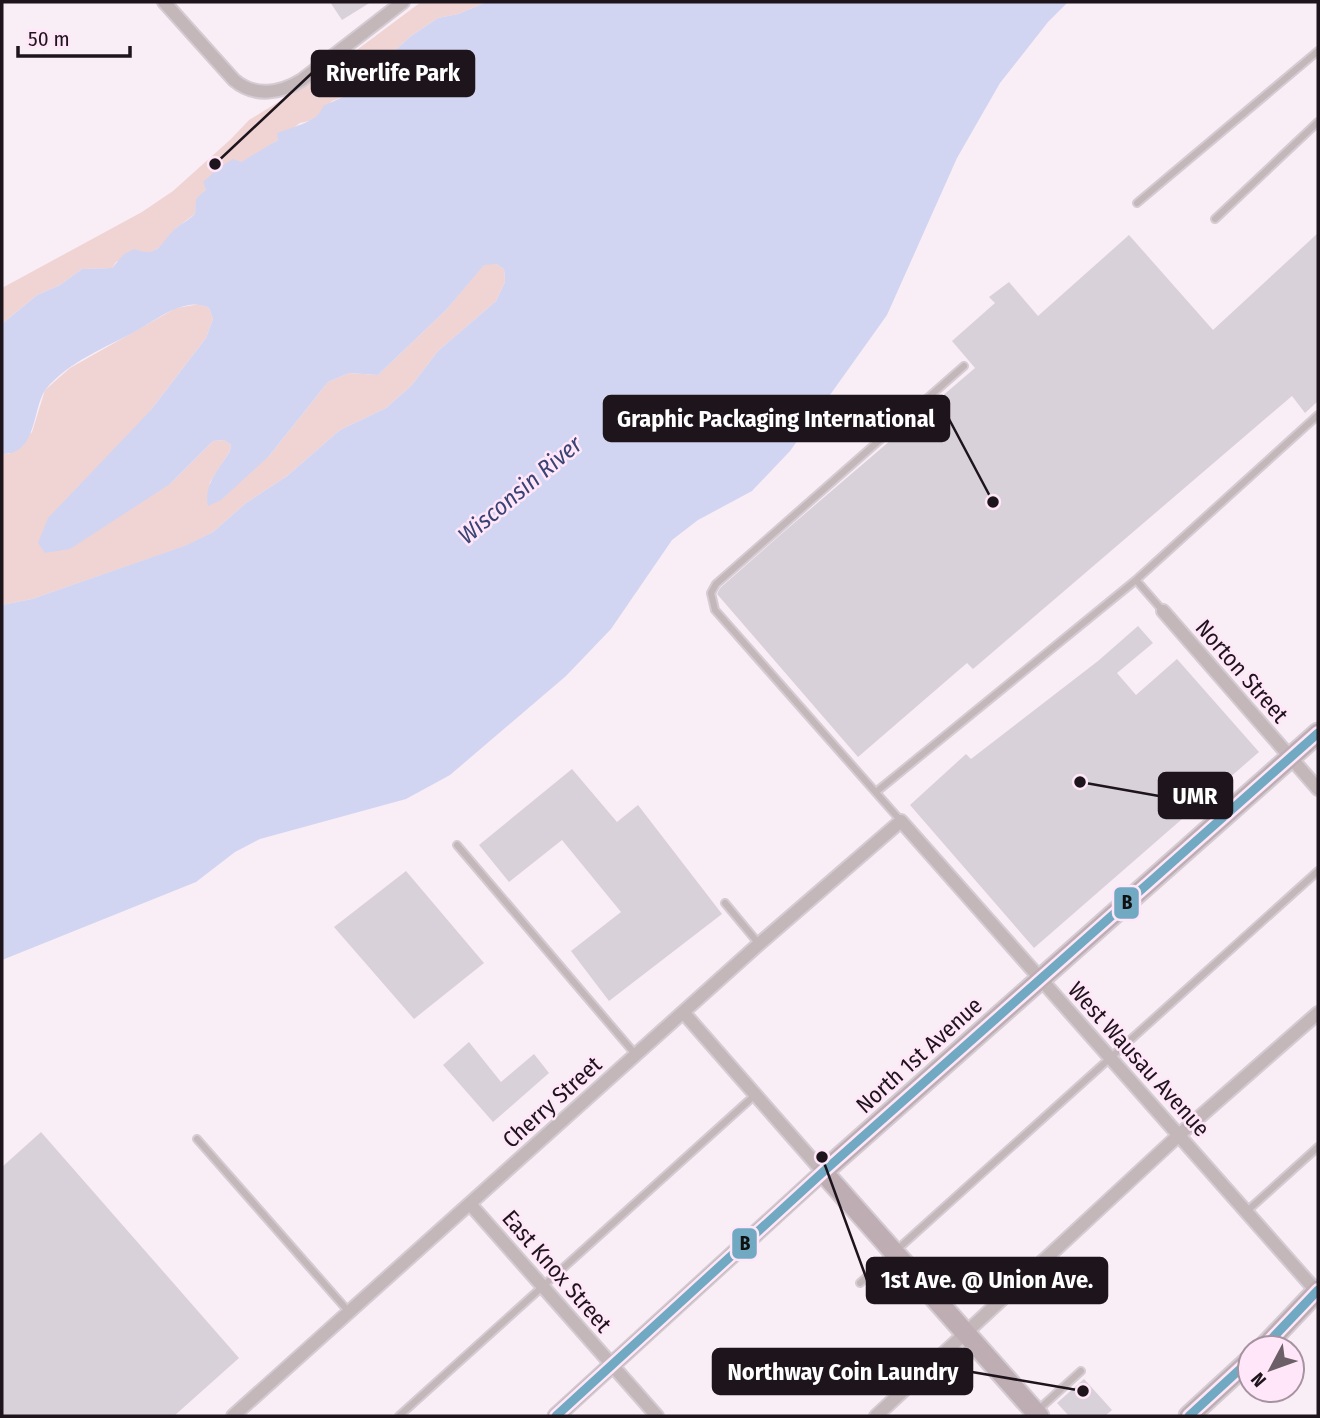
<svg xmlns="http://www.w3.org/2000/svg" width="1320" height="1418" font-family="'Fira Sans Condensed',sans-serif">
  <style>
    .green { fill: #f0d4d3 }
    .water { fill: #d1d5f2 }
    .building { fill: #d9d1da }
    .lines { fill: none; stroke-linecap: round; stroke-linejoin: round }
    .service-casing { stroke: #d5cbd2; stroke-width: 10 }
    .minor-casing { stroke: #d5cbd2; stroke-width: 16 }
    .tertiary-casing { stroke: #d5cbd2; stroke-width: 19 }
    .primary-casing { stroke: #d5cbd2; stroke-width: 23 }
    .service { stroke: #c4b7ba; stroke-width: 6 }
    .minor { stroke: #c4b7ba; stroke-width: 12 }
    .tertiary { stroke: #c4b7ba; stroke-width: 16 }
    .primary { stroke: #beadb3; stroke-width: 19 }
    .bus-1-casing { stroke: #ffe7f9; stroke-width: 14 }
    .bus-1 { stroke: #72a9c2; stroke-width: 9 }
    .labels { text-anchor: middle; stroke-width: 5; stroke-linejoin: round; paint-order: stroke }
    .street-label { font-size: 23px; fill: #1e141c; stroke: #ffe7f9 }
    .water-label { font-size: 24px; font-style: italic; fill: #394374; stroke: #ffe7f9 }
    .leader { fill: none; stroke: #1e141c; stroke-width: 2.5 }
    .callout-dot { fill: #1e141c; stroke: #ffe7f9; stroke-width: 2.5 }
    .callout { fill: #1e141c; stroke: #1e141c; stroke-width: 2.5 }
    .callout-label { font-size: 24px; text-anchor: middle; font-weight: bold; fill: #fff }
    .line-badge { stroke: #ffe7f9; stroke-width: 2.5 }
    .pale-badge-label { font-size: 19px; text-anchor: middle; font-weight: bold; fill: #111 }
  </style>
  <rect width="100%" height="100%" fill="#f9edf6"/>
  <path class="green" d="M421 2H487L458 14 438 18 411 36 380 64 364 72 345 96 332 101 314 120 300 123 267 148 241 162 206 189 197 199 195 214 176 228 168 240 153 252 144 253 116 262 112 268 82 269 60 285 37 295 2 324V288L142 212 173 191 231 139 249 120 330 70Z
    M484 264H496L504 269 505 282 496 301 438 351 411 386 386 408 340 430 287 476 246 503 213 532 188 545 32 599 2 605V454H9L32 432 45 390 70 368 176 308 200 304 209 308 213 319 206 338 150 411 170 484 213 441 224 440 231 445 230 451 209 484 269 456 328 382 349 373 378 375 446 310Z"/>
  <path class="water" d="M487 2H1068L1048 22 1000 83 957 158 887 315 790 451 752 491 698 520 672 540 611 629 566 676 450 775 406 799 260 839 235 852 196 882 2 960V605L32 599 187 545 213 532 246 503 287 476 340 430 386 408 411 386 438 351 496 301 505 282 504 269 496 264 484 265 446 310 378 375 349 373 328 382 269 456 221 500 208 506C203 485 220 468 230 451L231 445 224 440 213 441 170 484 70 549 45 553 38 543 48 518 150 411 206 338 213 319 209 308C198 303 190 304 178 308 164 313 150 323 136 331 107 347 68 362 46 389 32 407 38 455 2 454V324L37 295 60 285 82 269 112 268 124 254 134 249C160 259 160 242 176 228 182 223 189 220 195 214L196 199 206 189 203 182 220 167 233 159 241 162 278 140 277 133C292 127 319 122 323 106L345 96 364 72 380 64 411 36 438 18 458 14Z"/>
  <path class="building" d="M330 2H371L342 20Z
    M1318 233V401L1305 413 1292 396 973 669 967 663 858 757 717 594 720 588 780 535 975 368 952 341 995 303 989 297 1009 282 1038 316 1129 235 1213 330Z
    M1138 626 1153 643 1117 673 1136 695 1177 659 1259 752 1034 948 910 805 966 754 971 759 1098 661Z
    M572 769 617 822 638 805 722 914 609 1001 571 951 621 912 562 840 509 882 479 845Z
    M406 871 484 963 414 1019 334 927Z
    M469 1042 501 1082 534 1054 549 1073 493 1122 443 1065Z
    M41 1132 239 1358 174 1416H2V1167Z
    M1084 1379 1112 1410 1105 1416H1069L1057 1403Z"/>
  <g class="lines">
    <g class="service-casing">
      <path id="service" d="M1137 203 1318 51
        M1215 219 1318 122
        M1136 580 1163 611
        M876 792 1136 580 1318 415
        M901 821 715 610 711 593 716 584 964 366
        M457 845 636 1055
        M725 903 759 944
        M197 1139 349 1312
        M1247 1211 1318 1147
        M860 1283 1318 871
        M1038 1410 1081 1371
        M399 1416 755 1095"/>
    </g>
    <g class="minor-casing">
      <path id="minor" d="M164 2 234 80C255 98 281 93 302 80L403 2
        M1163 611 1318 789
        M683 1012 823 1172
        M470 1204 657 1416
        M233 1416 759 944 901 821 1318 1293
        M876 1416 1179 1135 1318 1013"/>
    </g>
    <g class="tertiary-casing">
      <path id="tertiary" d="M556 1416 823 1172"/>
    </g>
    <g class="primary-casing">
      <path id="primary" d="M1263 1348 1318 1290
        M1039 1416 823 1172 1318 733
        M1189 1416 1250 1360"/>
    </g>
    <use href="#service" class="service"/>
    <use href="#minor" class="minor"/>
    <use href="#tertiary" class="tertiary"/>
    <use href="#primary" class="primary"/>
    <g class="bus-1-casing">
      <path id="bus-1" d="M1263 1348 1318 1290
        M556 1416 823 1172 1318 733
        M1189 1416 1250 1360"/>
    </g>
    <use href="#bus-1" class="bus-1"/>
  </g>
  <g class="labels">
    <g class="street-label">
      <text transform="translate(1242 671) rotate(49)" y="8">Norton Street</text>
      <text transform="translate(919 1055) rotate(-42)" y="8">North 1st Avenue</text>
      <text transform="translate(1139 1059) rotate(48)" y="8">West Wausau Avenue</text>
      <text transform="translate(552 1102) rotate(-42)" y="8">Cherry Street</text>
      <text transform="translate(557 1271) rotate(49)" y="8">East Knox Street</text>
    </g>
    <g class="water-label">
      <text transform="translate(520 490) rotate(-40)" y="8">Wisconsin River</text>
    </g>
  </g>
  <path class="leader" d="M215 164L312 73M993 502L949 419M1080 782L1159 796M822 1157L867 1280M1083 1391L972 1372"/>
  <g class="callout-dot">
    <circle cx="215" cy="164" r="7"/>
    <circle cx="993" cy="502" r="7"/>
    <circle cx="1080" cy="782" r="7"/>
    <circle cx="822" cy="1157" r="7"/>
    <circle cx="1083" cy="1391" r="7"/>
  </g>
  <g class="callout">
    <rect x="312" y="51" width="162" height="45" rx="7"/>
    <rect x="604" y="396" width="345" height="45" rx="7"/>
    <rect x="1159" y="773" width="73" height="45" rx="7"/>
    <rect x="867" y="1258" width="240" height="45" rx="7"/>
    <rect x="713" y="1349" width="259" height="45" rx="7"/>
  </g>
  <g class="callout-label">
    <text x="393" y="81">Riverlife Park</text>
    <text x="776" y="427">Graphic Packaging International</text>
    <text x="1195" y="804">UMR</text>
    <text x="987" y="1288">1st Ave. @ Union Ave.</text>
    <text x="843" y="1380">Northway Coin Laundry</text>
  </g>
  <g class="line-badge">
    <rect x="1113" y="886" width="27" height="34" rx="7" fill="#72a9c2"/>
    <rect x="731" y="1227" width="27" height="33" rx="7" fill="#72a9c2"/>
  </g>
  <g class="pale-badge-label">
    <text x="1127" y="909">B</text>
    <text x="745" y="1250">B</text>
  </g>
  <rect width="1320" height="1418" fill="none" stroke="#1e141c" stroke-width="7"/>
  <g transform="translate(1271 1369) rotate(229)"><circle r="33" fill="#ffe7f9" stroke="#a593a1" stroke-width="2"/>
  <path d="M0-5L12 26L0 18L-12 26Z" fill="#6b6068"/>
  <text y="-10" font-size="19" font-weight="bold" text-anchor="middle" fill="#1e141c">N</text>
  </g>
  <path d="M18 46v10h112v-10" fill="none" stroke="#1e141c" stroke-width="3.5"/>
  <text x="28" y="46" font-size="21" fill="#1e141c" stroke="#ffe7f9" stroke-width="5" paint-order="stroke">50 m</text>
</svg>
